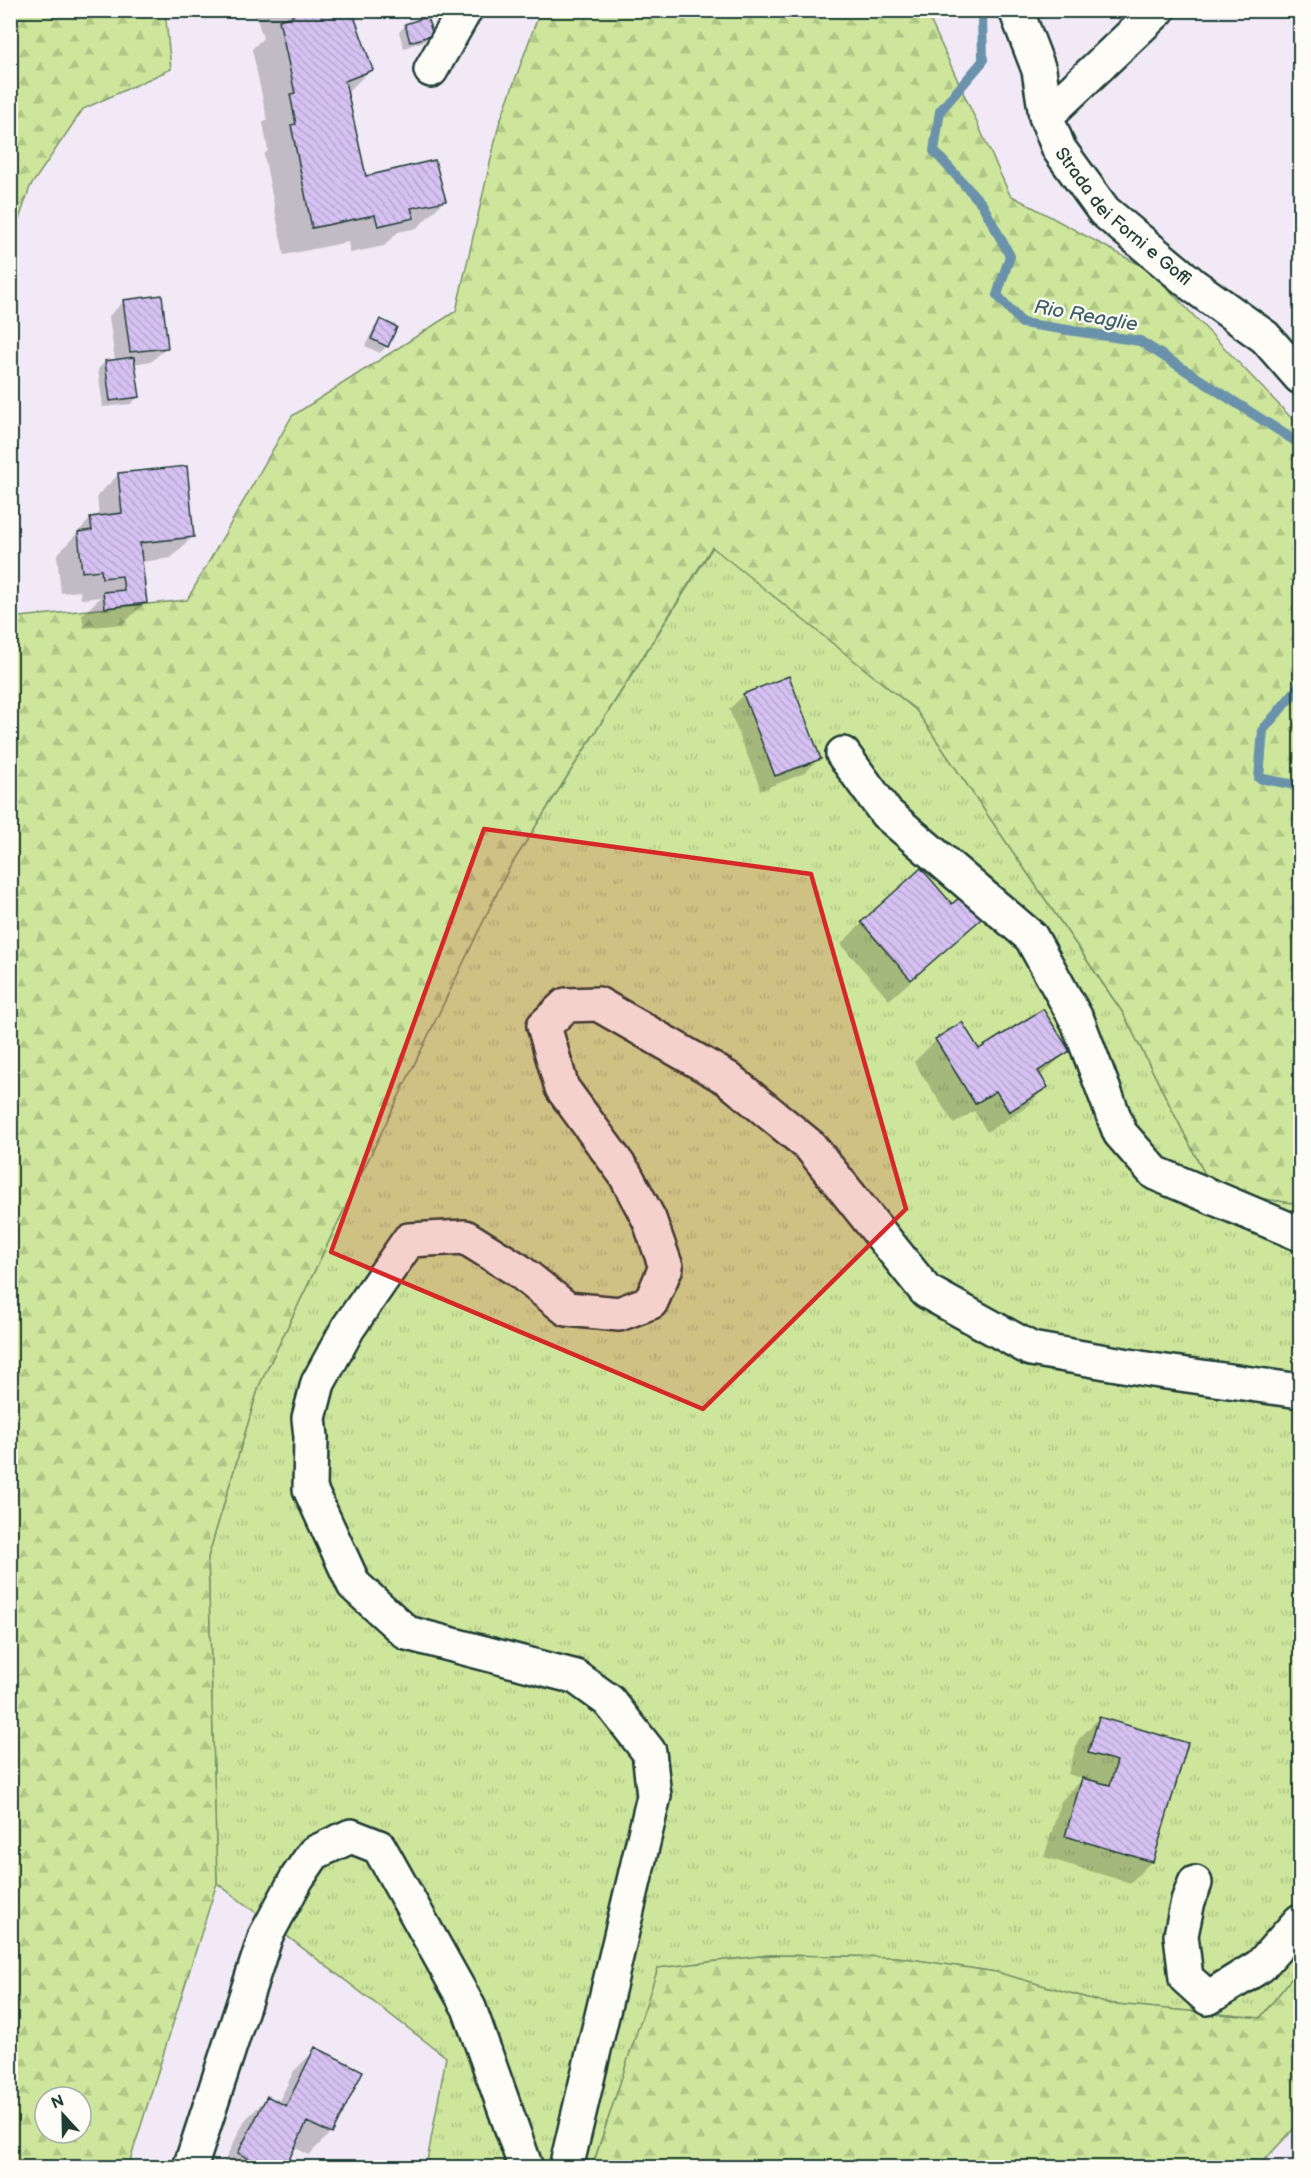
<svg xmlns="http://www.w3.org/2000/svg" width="1311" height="2178" font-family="'Balsamiq Sans',sans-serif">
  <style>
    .grass { fill: url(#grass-tufts); stroke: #769268; stroke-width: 1.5 }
    .forest { fill: url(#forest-firs); stroke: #769268; stroke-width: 1.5; fill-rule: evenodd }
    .shadow { fill: #0003 }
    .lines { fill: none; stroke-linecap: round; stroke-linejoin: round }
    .stream { stroke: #6b93ab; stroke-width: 10 }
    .building { fill: url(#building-back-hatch); stroke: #1f3d34; stroke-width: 1.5 }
    .minor-casing { stroke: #1f3d34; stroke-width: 38 }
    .minor { stroke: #fdfcf7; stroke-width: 33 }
    .marked { fill: #d62828; fill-opacity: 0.2; stroke: #d62828; stroke-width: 4.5; stroke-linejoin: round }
    .labels { text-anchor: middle; stroke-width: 4.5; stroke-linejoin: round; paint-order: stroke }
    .street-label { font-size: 18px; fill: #1f3d34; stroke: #fdfcf7 }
    .water-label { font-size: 20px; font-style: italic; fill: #3f6166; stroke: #fdfcf7 }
  </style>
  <defs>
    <pattern id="grass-tufts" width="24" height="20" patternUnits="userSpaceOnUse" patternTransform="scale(1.5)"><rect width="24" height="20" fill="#cee69b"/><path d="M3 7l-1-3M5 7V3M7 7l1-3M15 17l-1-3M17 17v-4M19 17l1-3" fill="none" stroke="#b0c686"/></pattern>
    <pattern id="forest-firs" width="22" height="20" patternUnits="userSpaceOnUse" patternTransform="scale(1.5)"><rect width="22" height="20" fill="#cee69b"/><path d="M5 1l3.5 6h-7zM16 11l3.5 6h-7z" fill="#b0c686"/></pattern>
    <pattern id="building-back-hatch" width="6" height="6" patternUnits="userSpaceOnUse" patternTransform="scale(1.5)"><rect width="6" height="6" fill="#d6c1f2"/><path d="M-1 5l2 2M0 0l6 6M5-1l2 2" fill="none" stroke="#b7a7d0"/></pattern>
  </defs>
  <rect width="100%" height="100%" fill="#f1eaf6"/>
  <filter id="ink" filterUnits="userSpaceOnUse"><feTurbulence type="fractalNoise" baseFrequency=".0167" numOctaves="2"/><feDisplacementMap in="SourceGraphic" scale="12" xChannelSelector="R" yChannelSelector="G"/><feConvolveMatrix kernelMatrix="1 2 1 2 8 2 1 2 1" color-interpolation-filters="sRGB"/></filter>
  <g filter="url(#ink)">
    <path class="grass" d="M713 547 916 710 1123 1013 1214 1192 1300 1204V1968L1260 2018 1105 2003 996 1972 897 1957 769 1955 659 1968 592 2167H426L446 2057 217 1883 208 1557 259 1386 508 870Z"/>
    <path class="forest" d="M11 10 165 11 171 69 83 109 30 187 11 243Z
      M540 11H926L1010 195 1151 271 1300 427V1204L1214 1192 1123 1013 916 710 712 547 508 870 259 1386 208 1557 217 1883 128 2167H11L10 618 187 600 292 416 456 311 499 124ZM45 2097H81V2133H45Z
      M769 1955 897 1957 996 1972 1105 2003 1260 2018 1300 1968V2122L1258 2167 592 2168 658 1968Z"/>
    <path class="shadow" d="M254 10H351L371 69 346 94 365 177 445 200 417 228 398 232 384 246 350 253 348 242 284 255 264 155 268 150 263 123 267 119 252 49 263 38Z
      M1056 10H1066L1059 15Z
      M406 25 431 34 424 41 404 48 399 32Z
      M124 301 167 347 152 361 133 364 138 397 131 404 103 407 98 369 105 362 115 361 109 316Z
      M381 321 387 346 380 353 365 346 374 328Z
      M118 475 192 537 171 558 141 562 145 603 123 624 84 628 82 615 101 597 81 599 80 591 61 593 57 555 91 518 99 517 97 496Z
      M744 695 819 758 805 773 761 790 729 709Z
      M952 906 986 913 965 934 889 1000 841 944 862 923Z
      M936 1040 979 1051H1068L1039 1077 1046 1087 1024 1109 987 1132 974 1111 954 1124 914 1062Z
      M1099 1718 1186 1744 1152 1861 1130 1883 1044 1857 1061 1801 1083 1779 1068 1774 1078 1740Z
      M316 2049 330 2133 309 2155 294 2147 284 2168H221L245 2120 267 2098 278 2103 294 2071Z"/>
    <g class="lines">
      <path class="stream" d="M980 10 982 13 983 61 940 111 934 151 982 204 1010 256 997 295 1022 323 1140 341 1300 444
        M1300 682 1298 688 1263 730 1259 778 1300 786"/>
    </g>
    <path class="building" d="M291 10H352L373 70 345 81 366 176 435 160 446 201 411 208 414 218 378 226 375 215 312 228 291 125 296 124 290 94 295 93 279 20 293 16Z
      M427 17 433 35 410 42 405 24Z
      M162 295 168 348 130 352 123 300Z
      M380 319 397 327 388 347 371 339Z
      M134 357 140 397 110 401 105 361Z
      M187 466 194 537 140 543 147 603 105 608 103 592 124 590 122 576 102 578 101 570 82 572 78 532 92 530 90 517 122 513 118 473Z
      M789 676 821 759 775 776 743 694Z
      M921 868 952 904 968 890 988 913 911 980 861 922Z
      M1043 1009 1070 1051 1038 1071 1048 1087 1009 1112 996 1091 975 1104 935 1039 962 1022 979 1049Z
      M1099 1717 1188 1743 1153 1862 1065 1836 1082 1778 1110 1785 1117 1761 1088 1753Z
      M315 2047 363 2071 332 2134 307 2122 285 2168H267L238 2153 267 2096 286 2106Z"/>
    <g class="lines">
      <g class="minor-casing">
        <g id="minor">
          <path id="s1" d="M1016 10 1039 70 1046 116 1059 149 1104 211 1194 286 1265 337 1300 377"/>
          <path d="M431 70 465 10"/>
          <path d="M1046 116 1158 10"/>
          <path d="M843 754 886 813 1031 937 1078 1022 1120 1133 1155 1173 1300 1234"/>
          <path d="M1195 1883 1188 1901 1181 1935 1186 1978 1208 1998 1260 1966 1300 1921"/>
          <path d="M190 2168 266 1935 297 1878 314 1853 351 1836 379 1847 469 2008 526 2168"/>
          <path d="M566 2168 654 1796 649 1752 609 1701 576 1677 407 1633 354 1585 310 1489 311 1437 309 1418 318 1383 348 1328 409 1240 465 1237 518 1270 567 1309 619 1314 651 1302 666 1267 649 1219 625 1174 562 1088 544 1026 566 1005 598 1004 727 1078 810 1146 926 1291 1031 1349 1152 1370 1300 1391"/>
        </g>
      </g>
      <use href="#minor" class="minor"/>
    </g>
  </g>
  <path class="marked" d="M484 829 811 874 906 1209 703 1409 331 1252Z"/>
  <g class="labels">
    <g class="street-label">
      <text dy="6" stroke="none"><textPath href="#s1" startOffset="240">Strada dei Forni e Goffi</textPath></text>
    </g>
    <g class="water-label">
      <text transform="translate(1086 315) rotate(10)" y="7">Rio Reaglie</text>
    </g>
  </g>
  <rect width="1311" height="2178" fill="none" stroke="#fdfcf7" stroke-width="36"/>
  <rect x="18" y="18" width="1275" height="2142" fill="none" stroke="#1f3d34" stroke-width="2" filter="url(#ink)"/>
  <g transform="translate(63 2115) rotate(338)"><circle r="28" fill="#fdfcf7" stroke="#a4b0a9" stroke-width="1.5"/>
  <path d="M0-4.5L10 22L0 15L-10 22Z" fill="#1f3d34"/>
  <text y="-9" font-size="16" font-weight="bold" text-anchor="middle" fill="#1f3d34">N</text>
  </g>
</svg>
